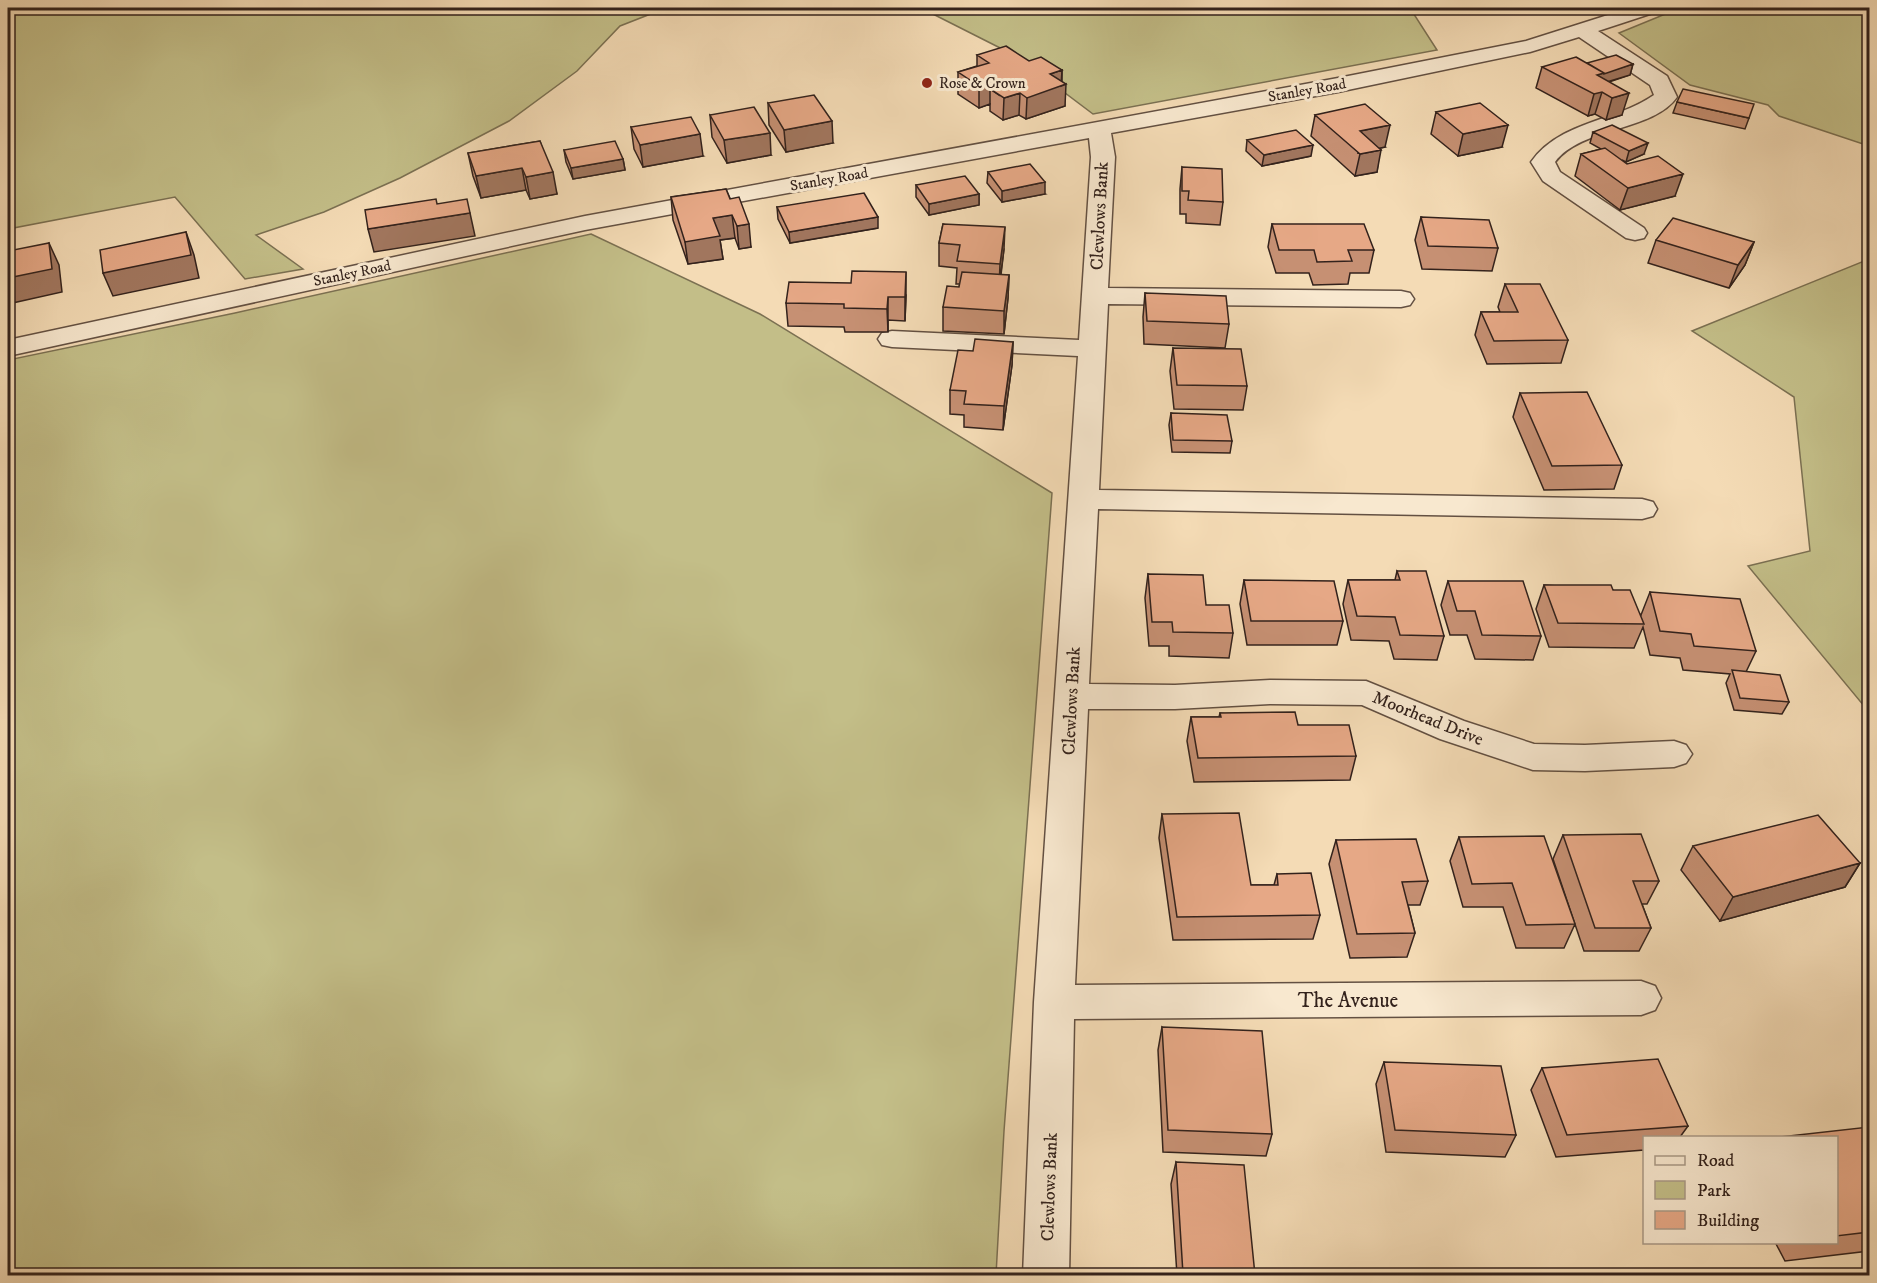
<svg xmlns="http://www.w3.org/2000/svg" width="1877" height="1283" font-family="'IM FELL DW Pica',serif">
  <style>
    .green { fill: #c3be88; stroke: #7b7052; stroke-width: 1.5 }
    .lines { fill: none; stroke-linecap: round; stroke-linejoin: round }
    .minor-casing { stroke: #635042; stroke-width: 3 }
    .minor { fill: #f8e8cf; fill-rule: evenodd }
    .wall { fill: #c69073; stroke: #33221c; stroke-width: 1.5 }
    .shaded-wall { fill: #a1765e; stroke: #33221c; stroke-width: 1.5 }
    .building { fill: #e6a886; stroke: #33221c; stroke-width: 1.5 }
    .poi-dot { fill: #8f2418; stroke: #f8e8cf; stroke-width: 2 }
    .labels { text-anchor: middle; stroke-width: 6; stroke-linejoin: round; paint-order: stroke }
    .far-poi-label { font-size: 15px; fill: #33221c; stroke: #f8e8cf; text-anchor: start }
    .far-street-label { font-size: 15px; fill: #33221c; stroke: #f8e8cf }
    .street-label { font-size: 18px; fill: #33221c; stroke: #f8e8cf }
    .near-street-label { font-size: 21px; fill: #33221c; stroke: #f8e8cf }
  </style>
  <rect width="100%" height="100%" fill="#f4dbb5"/>
  <filter id="stains"><feTurbulence type="fractalNoise" baseFrequency=".00333" numOctaves="4"/><feColorMatrix values="0 0 0 0 .2 0 0 0 0 .09 0 0 0 0 .02 0 0 0 .5 -.17"/></filter>
  <radialGradient id="worn" r=".72"><stop offset=".6" stop-color="#630" stop-opacity="0"/><stop offset="1" stop-color="#630" stop-opacity=".3"/></radialGradient>
  <path class="green" d="M8 8H666L620 26 577 71 509 121 400 178 324 212 256 235 303 269 245 279 175 197 8 229Z
    M921 8H1410L1437 50 1093 114 1016 56Z
    M1680 8H1869V146L1779 116 1768 105 1690 85 1619 33Z
    M591 234 760 314 1052 493 1004 1131 996 1275H8V360L235 313Z
    M1869 259V712L1748 566 1810 551 1794 397 1692 331Z"/>
  <g class="lines">
    <g class="minor-casing">
      <path id="minor" d="M1630 8H1659L1656 12 1598 31 1667 76 1677 97C1654 131 1581 127 1555 162L1560 172 1644 228 1647 233 1644 238 1635 240 1626 238 1543 181 1531 162C1560 121 1615 122 1654 95L1650 85 1579 37 1530 52 1338 92 1111 133 1115 157 1108 288 1401 291 1410 293 1414 299 1410 305 1401 307 1108 304 1099 490 1642 499 1653 502 1657 509 1653 516 1642 519 1098 509 1089 684 1175 685 1270 680 1366 681 1464 721 1534 744 1585 745 1674 741 1686 745 1692 754 1686 763 1674 767 1585 771 1533 770 1440 739 1362 705 1270 704 1175 709H1088L1075 985 1641 981 1655 986 1661 998 1655 1010 1641 1015 1074 1019 1069 1276H1023L1034 1002 1078 356 892 347 882 345 878 339 882 333 892 331 1079 340 1091 157 1089 138 585 230 8 356V340L585 216 1338 78 1526 41Z"/>
    </g>
    <use href="#minor" class="minor"/>
  </g>
  <path class="wall" d="M977 55 1062 70V81L1065 106 1026 119 1019 115 1003 120 990 111V104L979 108 958 94V72L977 66Z
    M1587 63 1633 64 1630 75 1609 82 1622 115 1606 120 1595 114 1588 116 1536 88 1542 67Z
    M1677 102 1749 118 1745 129 1673 113Z
    M768 103 833 143 786 152 769 125Z
    M1436 112 1502 147 1458 156 1431 134Z
    M710 115 771 155 727 163 712 137Z
    M1315 115 1385 147 1380 148 1377 172 1355 176 1311 136Z
    M631 127 703 156 643 167 634 149Z
    M1593 132 1644 154 1626 162 1622 160 1675 196 1620 210 1575 176 1581 154 1601 149 1590 143Z
    M1247 140 1311 156 1262 166 1246 151Z
    M540 141 557 194 530 199 526 190 481 198 473 176 468 153Z
    M564 150 623 159 625 170 573 179 566 162Z
    M1182 167 1223 202 1220 225 1186 223V214H1180V189Z
    M988 172 1045 194 1002 202 987 183Z
    M916 185 979 194V205L929 215 916 197Z
    M726 189 751 247 739 249 735 238 720 240 723 259 688 264 673 220 671 197Z
    M777 207 878 228 790 243 778 219Z
    M1421 217 1498 248 1492 271 1422 269 1415 240Z
    M943 224 1004 249 1001 275H1009L1008 298 1004 334 943 331V307L959 287 960 284H956L957 268 939 266V243Z
    M1272 224 1374 250 1369 273H1350L1348 284 1313 285 1309 273H1276L1268 247Z
    M1656 240 1754 242 1745 265 1729 288 1648 263Z
    M1505 284 1568 340 1561 363 1487 364 1475 335 1481 312H1500L1498 307Z
    M1145 293 1229 324 1225 348 1144 344 1143 317Z
    M906 295 905 321 888 320V332H845L844 327 788 326 786 303Z
    M1013 342 1012 365 1003 430 964 427V415L950 414V390L973 351Z
    M1173 348 1247 386 1243 410 1174 409 1170 371Z
    M1520 393 1622 465 1614 489 1544 490 1513 417Z
    M1171 413 1232 441 1230 453 1172 452 1169 425Z
    M1397 571 1444 636 1437 660 1394 659 1389 641 1351 640 1343 604 1348 580H1395Z
    M1148 574 1206 605 1233 633 1229 658 1169 656V646H1149L1145 598Z
    M1244 580 1343 621 1337 645H1247L1240 604Z
    M1448 581 1541 636 1533 660 1475 659 1467 635H1450L1441 605Z
    M1544 585 1613 590 1641 615 1650 592 1756 651 1746 672 1789 702 1782 714 1734 710 1726 683 1730 674 1683 670 1680 658 1650 655 1643 627 1634 648 1549 647 1536 609Z
    M1220 713 1298 725 1356 756 1350 780 1194 782 1187 741 1191 717H1219Z
    M1162 814 1251 885H1274L1277 874 1320 915 1313 939 1173 940 1159 838Z
    M1563 835 1659 881 1647 904H1642L1651 928 1639 951H1584L1553 859Z
    M1459 837 1575 924 1564 948H1516L1503 907H1463L1450 861Z
    M1336 840 1428 881 1420 905H1408L1415 933 1407 957 1350 958 1329 864Z
    M1693 846 1860 863 1845 887 1720 921 1681 870Z
    M1162 1027 1272 1134 1266 1156 1163 1152 1158 1050Z
    M1384 1062 1516 1135 1505 1157 1386 1152 1376 1084Z
    M1542 1068 1688 1126 1680 1137H1644V1150L1556 1157 1531 1090Z
    M1869 1127V1251L1785 1261 1775 1242H1836V1137Z
    M1176 1162 1255 1275H1177L1171 1184Z"/>
  <path class="shaded-wall" d="M1633 64 1630 75 1600 84 1602 92 1595 114 1588 116 1594 94 1597 75Z
    M1062 70 1061 86 1066 84 1065 106 1026 119 1027 98 1050 74Z
    M999 79V95L990 89V104L979 108V86Z
    M1020 93 1019 115 1003 120 1004 98Z
    M1629 93 1622 115 1606 120 1612 98Z
    M832 121 833 143 786 152 784 130Z
    M1390 125 1385 147 1358 153 1360 131Z
    M1508 125 1502 147 1458 156 1463 134Z
    M770 133 771 155 727 163 724 140Z
    M700 134 703 156 643 167 640 145Z
    M1648 143 1644 154 1626 162 1629 151Z
    M1313 145 1311 156 1262 166 1264 155Z
    M1381 150 1377 172 1355 176 1360 154Z
    M623 159 625 170 573 179 571 168Z
    M522 168 526 190 481 198 476 176Z
    M553 172 557 194 530 199 526 177Z
    M1683 174 1675 196 1620 210 1628 188Z
    M1045 182V194L1002 202V191Z
    M979 194V205L929 215V204Z
    M470 213 475 236 374 252 368 229Z
    M732 215 735 238 720 240 723 259 688 264 685 242 713 218Z
    M878 217V228L790 243 789 232Z
    M749 224 751 247 739 249 737 226Z
    M1005 227 1004 249 999 287 1000 264Z
    M186 232 194 255 199 278 113 296 103 273Z
    M1754 242 1745 265 1729 288 1738 265Z
    M49 243 59 265 62 292 8 304V278Z
    M906 272V295L905 321V297Z
    M1009 275 1008 298 1004 334V311Z
    M888 297V332L887 309Z
    M1013 342 1012 365 1003 430 1004 406Z
    M1860 863 1845 887 1720 921 1733 897Z"/>
  <path class="building" d="M1006 46 1029 61 1041 57 1062 70 1050 74 1066 84 1027 98 1020 93 1004 98 990 89 1006 84 999 79 979 86 958 72 989 63 977 55Z
    M1616 55 1633 64 1604 74V73L1587 63Z
    M1576 57 1604 73 1597 75 1629 93 1612 98 1602 92 1594 94 1542 67Z
    M1683 89 1754 104 1749 118 1677 102Z
    M814 95 832 121 784 130 768 103Z
    M1480 103 1508 125 1463 134 1436 112Z
    M1365 104 1390 125 1360 131 1381 150 1360 154 1315 115Z
    M754 107 770 133 724 140 710 115Z
    M691 117 700 134 640 145 631 127Z
    M1612 125 1648 143 1629 151 1593 132Z
    M1296 130 1313 145 1264 155 1247 140Z
    M540 141 553 172 526 177 522 168 476 176 468 153Z
    M615 141 623 159 571 168 564 150Z
    M1605 148 1627 164 1658 156 1683 174 1628 188 1581 154Z
    M1030 164 1045 182 1002 191 988 172Z
    M1182 167 1222 169 1223 202 1188 200 1189 191H1182Z
    M965 176 979 194 929 204 916 185Z
    M726 189 730 199 739 197 749 224 737 226 732 215 713 218 720 236 685 242 671 197Z
    M864 193 878 217 789 232 777 207Z
    M436 199 437 204 467 199 470 213 368 229 365 210Z
    M1421 217 1489 220 1498 248 1428 246Z
    M1673 218 1754 242 1738 265 1656 240Z
    M943 224 1005 227 1000 264 957 261 960 245 939 243Z
    M1272 224H1364L1374 250H1348L1352 261 1317 262 1314 250H1279Z
    M186 232 191 255 103 273 100 250Z
    M49 243 52 269 8 278V251Z
    M852 271 906 272 905 297H888L887 309 844 308V304L786 303 789 282 851 283Z
    M962 272 1009 275 1004 311 943 307 947 286 959 287Z
    M1505 284H1540L1568 340 1494 341 1481 312H1518Z
    M1145 293 1226 296 1229 324 1147 321Z
    M975 339 1013 342 1004 406 964 404 966 391 950 390 958 350 973 351Z
    M1173 348 1241 349 1247 386 1177 385Z
    M1587 392 1622 465 1552 466 1520 393Z
    M1171 413 1227 415 1232 441 1173 440Z
    M1397 571H1426L1444 636 1400 635 1395 617 1357 616 1348 580H1400Z
    M1148 574 1203 575 1206 605H1229L1233 633 1173 632 1172 622H1152Z
    M1244 580 1334 581 1343 621H1251Z
    M1448 581H1523L1541 636 1482 635 1475 611H1457Z
    M1544 585H1611L1613 590H1630L1644 624 1558 623Z
    M1650 592 1740 599 1756 651 1694 646 1691 634 1660 631Z
    M1732 670 1780 675 1789 702 1740 698Z
    M1295 712 1298 725H1349L1356 756 1198 758 1191 717H1221L1220 713Z
    M1239 813 1251 885H1278L1277 874 1311 873 1320 915 1177 917 1162 814Z
    M1818 815 1860 863 1733 897 1693 846Z
    M1641 834 1659 881H1633L1651 928H1595L1563 835Z
    M1544 836 1575 924 1526 925 1512 883 1472 884 1459 837Z
    M1416 839 1428 881 1402 882 1415 933 1357 934 1336 840Z
    M1162 1027 1262 1031 1272 1134 1168 1130Z
    M1658 1059 1688 1126 1567 1135 1542 1068Z
    M1384 1062 1501 1066 1516 1135 1395 1130Z
    M1869 1127V1232L1836 1236V1137H1780Z
    M1176 1162 1244 1165 1255 1275 1183 1274Z"/>
  <circle class="poi-dot" cx="927" cy="83" r="6"/>
  <g class="labels">
    <g class="far-poi-label">
      <text x="939" y="88">Rose &amp; Crown</text>
    </g>
    <g class="far-street-label">
      <text transform="translate(1307 90) rotate(-10)" y="5">Stanley Road</text>
      <text transform="translate(829 179) rotate(-10)" y="5">Stanley Road</text>
      <text transform="translate(352 273) rotate(-12)" y="5">Stanley Road</text>
    </g>
    <g class="street-label">
      <text transform="translate(1099 216) rotate(-87)" y="6">Clewlows Bank</text>
      <text transform="translate(1071 701) rotate(-87)" y="6">Clewlows Bank</text>
      <text transform="translate(1428 718) rotate(22)" y="6">Moorhead Drive</text>
      <text transform="translate(1049 1187) rotate(-88)" y="6">Clewlows Bank</text>
    </g>
    <g class="near-street-label">
      <text x="1348" y="1007">The Avenue</text>
    </g>
  </g>
  <rect width="1877" height="1283" fill="none" stroke="#f4dbb5" stroke-width="30"/>
  <rect x="9" y="9" width="1859" height="1265" fill="none" stroke="#33221c" stroke-width="3"/>
  <rect x="15" y="15" width="1847" height="1253" fill="none" stroke="#33221c" stroke-width="1.5"/>
  <rect x="1643" y="1136" width="195" height="108" fill="#f8e8cf" stroke="#a99987" stroke-width="1.5"/>
  <rect x="1655" y="1156" width="30" height="9" fill="#f8e8cf" stroke="#a99987" stroke-width="1.5"/>
  <text x="1697" y="1166" font-size="18" fill="#33221c">Road</text>
  <rect x="1655" y="1181" width="30" height="18" fill="#c3be88" stroke="#a99987" stroke-width="1.5"/>
  <text x="1697" y="1196" font-size="18" fill="#33221c">Park</text>
  <rect x="1655" y="1211" width="30" height="18" fill="#e6a886" stroke="#a99987" stroke-width="1.5"/>
  <text x="1697" y="1226" font-size="18" fill="#33221c">Building</text>
  <rect width="100%" height="100%" filter="url(#stains)"/>
  <rect width="100%" height="100%" fill="url(#worn)"/>
</svg>
